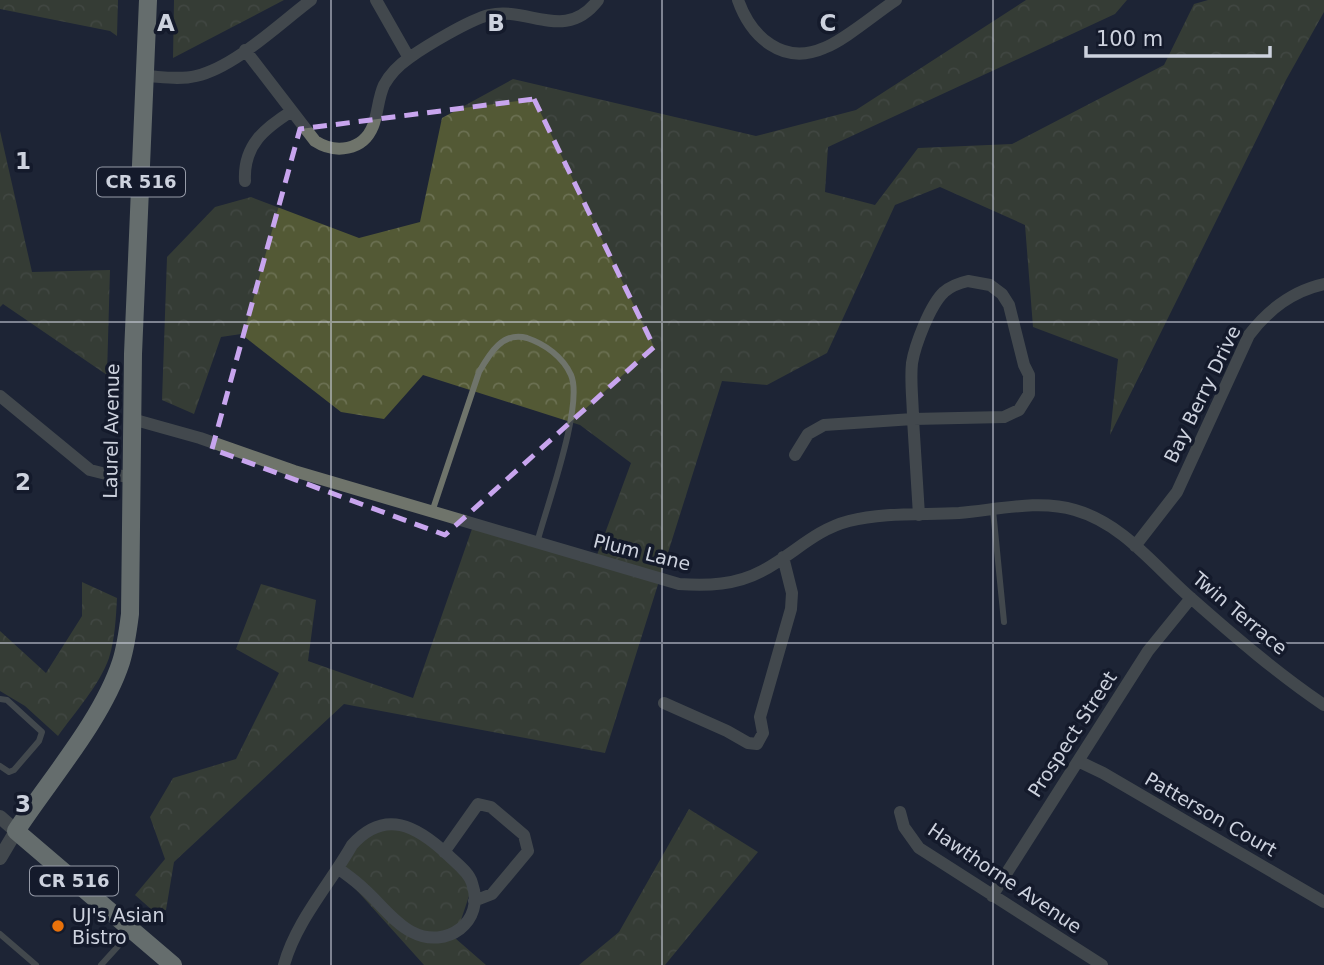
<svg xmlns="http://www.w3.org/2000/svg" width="1324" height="965" font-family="'DejaVu Sans',sans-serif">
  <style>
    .forest { fill: url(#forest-crowns) }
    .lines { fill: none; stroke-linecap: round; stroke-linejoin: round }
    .service { stroke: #6f746b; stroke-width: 6 }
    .minor { stroke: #6f746b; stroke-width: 12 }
    .tertiary { stroke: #6f746b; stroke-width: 14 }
    .primary { stroke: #bcc6b2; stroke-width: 18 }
    .marked { fill: none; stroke: #c8a5ee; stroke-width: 5; stroke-dasharray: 14 9; stroke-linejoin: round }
    .grid { fill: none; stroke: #cdd2de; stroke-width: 2; stroke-opacity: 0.55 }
    .food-dot { fill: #e8710a; stroke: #141a2b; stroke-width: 2.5 }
    .labels { text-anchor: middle; stroke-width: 7; stroke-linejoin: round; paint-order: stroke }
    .shield { fill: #141a2b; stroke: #969ba8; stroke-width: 2 }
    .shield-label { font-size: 18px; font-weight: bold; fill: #cdd2de }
    .street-label { font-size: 19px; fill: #cdd2de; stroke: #141a2b }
    .poi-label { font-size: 19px; fill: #cdd2de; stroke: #141a2b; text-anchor: start }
    .grid-label { font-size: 23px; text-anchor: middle; font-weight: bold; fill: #cdd2de; stroke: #141a2b; stroke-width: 7; stroke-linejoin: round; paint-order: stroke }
  </style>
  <defs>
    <pattern id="forest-crowns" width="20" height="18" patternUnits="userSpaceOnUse" patternTransform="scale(1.75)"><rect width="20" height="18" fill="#535935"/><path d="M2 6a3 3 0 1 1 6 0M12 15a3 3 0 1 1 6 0" fill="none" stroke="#6b7052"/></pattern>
  </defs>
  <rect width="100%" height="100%" fill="#1d2435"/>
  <path class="forest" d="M0 0H118L117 36 110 31 0 9Z
    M174 0H284L173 58Z
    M1026 0H1127L1115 14 828 147 825 192 875 205 918 148 1012 144 1164 65 1194 4 1208 0H1324V12L1286 80 1110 435 1118 359 1033 327 1025 225 940 187 895 205 827 353 767 385 722 381 605 753 344 704 174 862 166 910H152L135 895 165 859 150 817 173 778 236 759 279 673 236 649 261 584 316 600 308 661 413 698 473 526 594 563 631 463 580 425 423 375 384 419 341 412 241 334 221 337 194 414 162 400 167 257 215 207 251 197 359 238 420 222 442 118 513 79 756 136 856 110Z
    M0 131 32 272 110 270 107 375 3 304 0 307Z
    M82 582 117 598C116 617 115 639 109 658 99 686 75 712 58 736L25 706 0 691V631L46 673 82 616Z
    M689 809 758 852 665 965H579L619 932Z
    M393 824 431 843 472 887 455 938 486 965H424L343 875 351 844Z"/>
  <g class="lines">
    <path class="service" d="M993 510 1004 622
      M432 512 479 372C490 353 503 331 527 338 545 344 563 357 571 375 584 405 546 508 537 543
      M0 699 7 700 42 732 39 741 14 770 9 772 0 766
      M0 934 36 965
      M101 965 131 932"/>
    <path class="minor" d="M376 0 409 58
      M738 0C751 37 783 66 824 48 845 40 876 13 896 0
      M245 50 315 141C335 154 363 151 373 126 378 113 378 98 384 85 390 74 399 65 409 58 426 46 469 20 489 15 529 6 565 43 598 0
      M146 76C163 77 180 80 196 76 235 67 279 24 311 0
      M245 181C243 145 265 128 292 111
      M968 281 990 285 1002 294 1009 305 1024 365 1029 375V394L1019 410 1004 417 913 419C913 401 910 381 912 363 915 345 930 305 944 292 951 286 959 283 968 281Z
      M0 396 90 470 106 474 131 477
      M132 419 200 438 294 471 679 584C708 586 736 585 762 571 793 555 814 530 849 521 884 512 923 515 959 513 996 510 1039 499 1075 510 1124 524 1155 567 1192 599 1234 636 1278 674 1324 705
      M795 455 808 434 824 425 913 419 919 515
      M1135 546 1177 492 1249 335C1269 309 1292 291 1324 284
      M664 703 727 731 748 743 757 744 763 733 760 717 791 609 792 593 783 557
      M1078 761 1103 773 1324 902
      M900 812 904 827 919 848 1102 965
      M444 852 478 804 491 807 524 835 528 851 492 894 474 901
      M992 896 1148 651 1191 598
      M284 965C296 921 330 884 352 845 385 808 417 826 448 855 456 863 469 872 472 883 486 922 446 950 412 932 394 923 379 902 364 889 356 881 347 875 339 869"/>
    <path class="tertiary" d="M0 817 16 831 0 858"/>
    <path class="primary" d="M148 0 133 354 130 614C128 630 126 646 121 662 102 720 50 779 16 831L173 965"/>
  </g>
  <path d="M0 0H1324V965H0ZM534 99 654 347 445 535 212 449 300 129Z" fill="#1d2435" fill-opacity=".55" fill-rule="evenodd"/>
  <path class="marked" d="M534 99 654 347 445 535 212 449 300 129Z"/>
  <path class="grid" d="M331 0V965M662 0V965M993 0V965M0 322H1324M0 643H1324"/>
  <circle class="food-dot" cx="58" cy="926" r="7"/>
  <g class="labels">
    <g class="shield">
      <rect x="97" y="167.5" width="88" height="29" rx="5"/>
      <rect x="30" y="866.5" width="88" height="29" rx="5"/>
    </g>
    <g class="shield-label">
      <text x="141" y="188">CR 516</text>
      <text x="74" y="887">CR 516</text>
    </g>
    <g class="street-label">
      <text transform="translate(1202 394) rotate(-64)" y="7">Bay Berry Drive</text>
      <text transform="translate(111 431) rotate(-89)" y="7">Laurel Avenue</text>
      <text transform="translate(642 552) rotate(14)" y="7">Plum Lane</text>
      <text transform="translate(1240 613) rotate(40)" y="7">Twin Terrace</text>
      <text transform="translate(1072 734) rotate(-57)" y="7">Prospect Street</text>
      <text transform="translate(1211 814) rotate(30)" y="7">Patterson Court</text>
      <text transform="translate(1005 878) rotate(34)" y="7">Hawthorne Avenue</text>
    </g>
    <g class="poi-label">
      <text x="72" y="922">UJ's Asian<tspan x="72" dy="22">Bistro</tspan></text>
    </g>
  </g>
  <g class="grid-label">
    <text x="166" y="31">A</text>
    <text x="496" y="31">B</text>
    <text x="828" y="31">C</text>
    <text x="23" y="169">1</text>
    <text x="23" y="490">2</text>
    <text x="23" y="812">3</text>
  </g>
  <path d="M1086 46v10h184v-10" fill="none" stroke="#cdd2de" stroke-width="3.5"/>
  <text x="1096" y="46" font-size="21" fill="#cdd2de" stroke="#141a2b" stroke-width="5" paint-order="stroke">100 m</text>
</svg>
